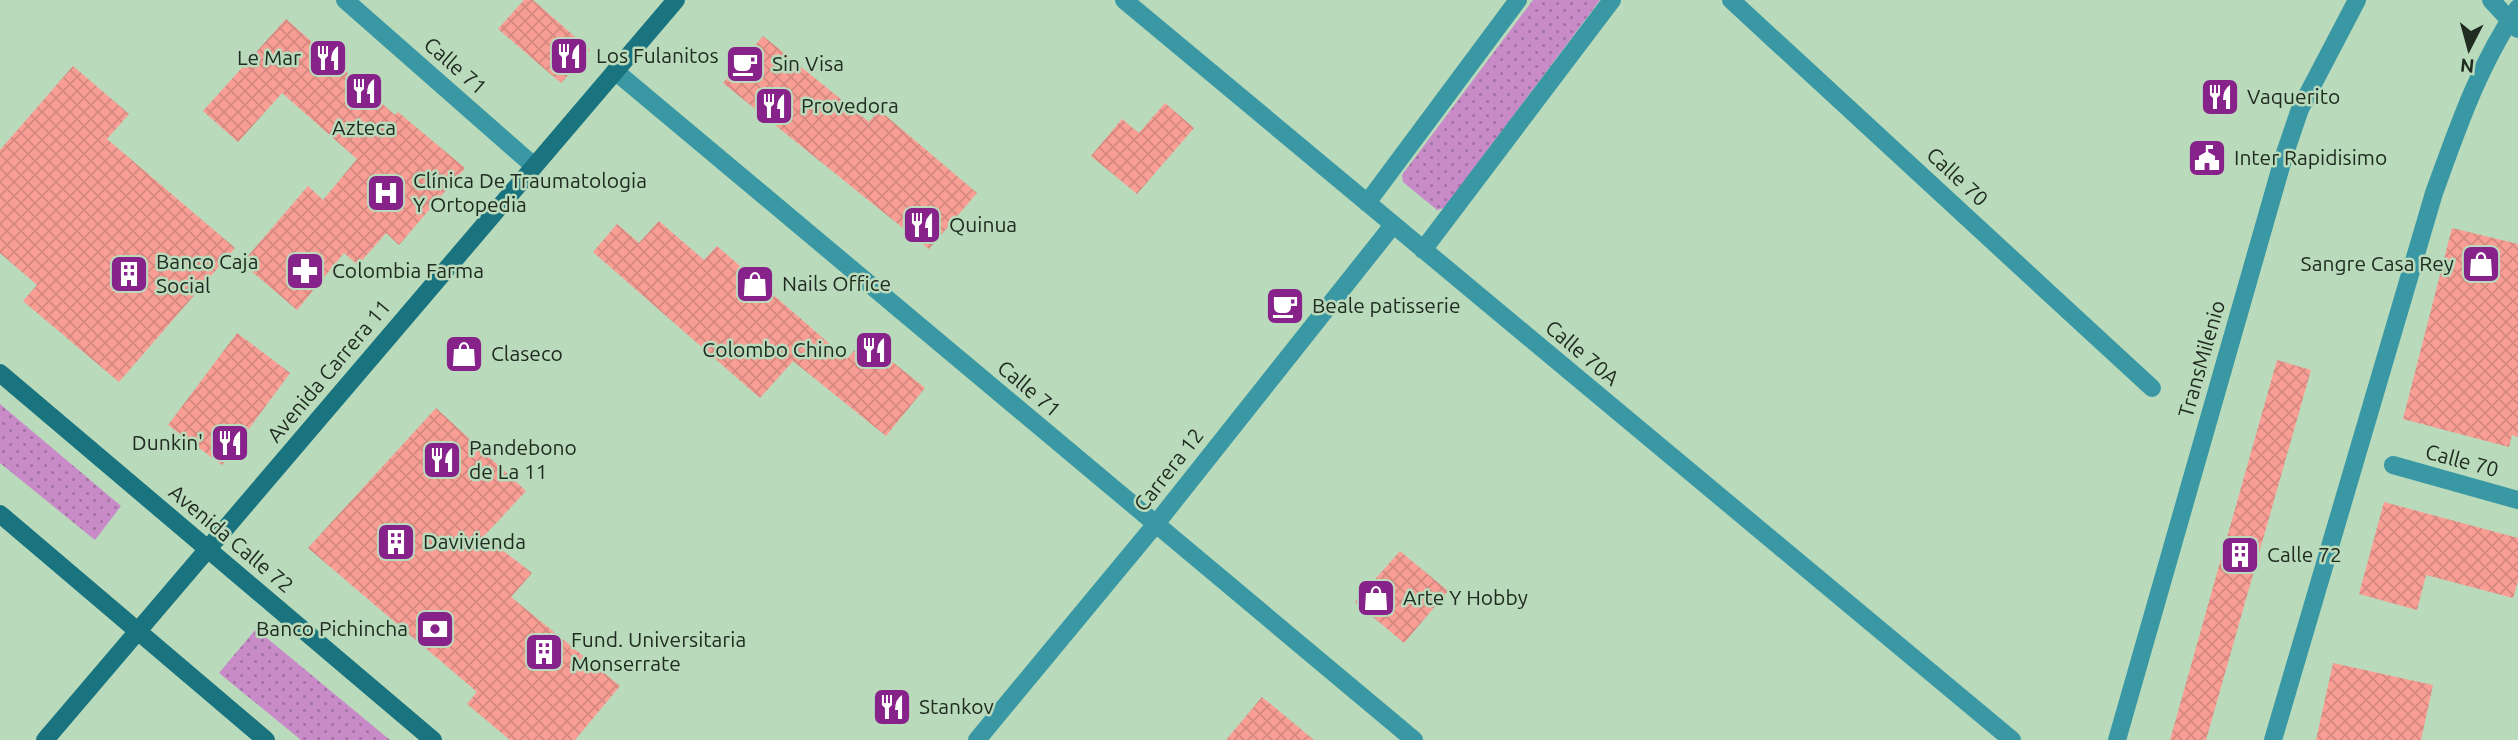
<svg xmlns="http://www.w3.org/2000/svg" width="2518" height="740" font-family="Ubuntu,sans-serif">
  <style>
    .grass { fill: url(#grass-dots) }
    .building { fill: url(#building-cross-hatch) }
    .lines { fill: none; stroke-linecap: round; stroke-linejoin: round }
    .service { stroke: #3998a4; stroke-width: 18 }
    .minor { stroke: #3998a4; stroke-width: 18 }
    .tertiary { stroke: #3998a4; stroke-width: 18 }
    .secondary { stroke: #1a747f; stroke-width: 18 }
    .labels { text-anchor: middle; stroke-width: 5; stroke-linejoin: round; paint-order: stroke }
    .poi-label { font-size: 21px; fill: #202c21; stroke: #badabc; text-anchor: start }
    .street-label { font-size: 21px; fill: #202c21; stroke: #badabc }
  </style>
  <defs>
    <pattern id="grass-dots" width="8" height="8" patternUnits="userSpaceOnUse" patternTransform="scale(1.75)"><rect width="8" height="8" fill="#c88bc8"/><path d="M2 2h.1M6 6h.1" fill="none" stroke="#a272a2" stroke-width="1.8" stroke-linecap="round"/></pattern>
    <pattern id="building-cross-hatch" width="8" height="8" patternUnits="userSpaceOnUse" patternTransform="scale(1.75)"><rect width="8" height="8" fill="#f99e94"/><path d="M0 0l8 8M0 8l8-8" fill="none" stroke="#d5887f"/></pattern>
  </defs>
  <rect width="100%" height="100%" fill="#badabc"/>
  <path class="grass" d="M1533 0H1600L1444 208 1437 210 1403 182 1402 175Z
    M0 404 121 506 95 540 0 463Z
    M256 629 390 740H301L219 673Z"/>
  <path class="building" d="M524 0H533L590 50 561 83 498 29Z
    M286 19 395 115 398 112 465 168 399 245 386 233 358 265 344 253 297 310 242 263 308 186 323 200 357 159 282 93 238 142 203 111Z
    M763 36 869 122 879 110 977 193 929 249 723 83Z
    M73 66 129 114 107 139 235 248 119 382 23 301 37 285 0 253V150Z
    M1165 103 1194 128 1137 194 1091 156 1122 119 1139 133Z
    M659 221 704 260 717 246 847 359 864 339 925 388 886 436 793 361 760 398 593 252 617 224 639 243Z
    M2452 228 2518 244V437L2512 435 2509 447 2403 419Z
    M237 333 290 373 222 465 168 425Z
    M2277 360 2311 370 2206 740H2170Z
    M436 408 526 491 484 536 532 573 511 597 620 686 575 740H510L467 704 477 692 308 548Z
    M2384 502 2518 538V581L2513 598 2426 575 2417 610 2359 594Z
    M1400 551 1448 591 1404 643 1355 602Z
    M2333 663 2433 685 2421 740H2316Z
    M1262 697 1314 740H1226Z"/>
  <g class="lines">
    <path class="service" d="M2117 740 2284 156 2300 109 2357 0
      M2273 740 2434 193C2457 130 2479 64 2518 8"/>
    <path class="minor" d="M345 0 534 166
      M1124 0 2012 740
      M1731 0 2152 388
      M615 71 1414 740
      M1367 203 1518 0
      M1423 250 1612 0
      M2393 465 2518 500
      M977 740 1155 525 1393 225"/>
    <path class="tertiary" d="M2491 0 2518 29"/>
    <path class="secondary" d="M0 373 433 740
      M0 514 266 740
      M45 740 676 0"/>
  </g>
  <defs>
    <g id="restaurant-square" transform="scale(2.0125)"><rect x="-9" y="-9" width="18" height="18" rx="4" fill="#87228a" stroke="#badabc"/><path d="M-5-6h1v4h1v-4h1v4h1v-4h1v5L-1.5 .5V6h-2V.5L-5-1ZM5-6V6H3V1.5H1.5Q1.5-4 5-6Z" fill="#fff"/></g>
    <g id="cafe-square" transform="scale(2.0125)"><rect x="-9" y="-9" width="18" height="18" rx="4" fill="#87228a" stroke="#badabc"/><path d="M-5.5-4.5H6V0H3Q3 3.5 0 3.5H-2.5Q-5.5 3.5-5.5 0ZM3-3.2v2h1.7v-2ZM-6 4.5H4V6H-6Z" fill="#fff"/></g>
    <g id="civic-square" transform="scale(2.0125)"><rect x="-9" y="-9" width="18" height="18" rx="4" fill="#87228a" stroke="#badabc"/><path d="M-.6-6.5H3V-4.5H.6V-3L4-1V1h2V6H-6V1h2V-1L-.6-3ZM-1.2 2.5V6h2.4V2.5Z" fill="#fff"/></g>
    <g id="hospital-square" transform="scale(2.0125)"><rect x="-9" y="-9" width="18" height="18" rx="4" fill="#87228a" stroke="#badabc"/><path d="M-5-5h3v3.5h4V-5h3V5h-3V1.5h-4V5h-3Z" fill="#fff"/></g>
    <g id="shop-square" transform="scale(2.0125)"><rect x="-9" y="-9" width="18" height="18" rx="4" fill="#87228a" stroke="#badabc"/><path d="M-5-2.5h2.3a2.7 3.5 0 0 1 5.4 0H5L5.5 6h-11ZM-1.5-2.5h3a1.5 2.3 0 0 0-3 0Z" fill="#fff"/></g>
    <g id="pharmacy-square" transform="scale(2.0125)"><rect x="-9" y="-9" width="18" height="18" rx="4" fill="#87228a" stroke="#badabc"/><path d="M-2-6h4v4h4v4h-4v4h-4v-4h-4v-4h4Z" fill="#fff"/></g>
    <g id="building-square" transform="scale(2.0125)"><rect x="-9" y="-9" width="18" height="18" rx="4" fill="#87228a" stroke="#badabc"/><path d="M-4-6H4V6H1V3H-1V6H-4ZM-2.5-4.3h1.7v1.8h-1.7ZM.8-4.3h1.7v1.8H.8ZM-2.5-1h1.7V.8h-1.7ZM.8-1h1.7V.8H.8Z" fill="#fff"/></g>
    <g id="bank-square" transform="scale(2.0125)"><rect x="-9" y="-9" width="18" height="18" rx="4" fill="#87228a" stroke="#badabc"/><path d="M-6-4H6V4H-6ZM0-2.3a2.3 2.3 0 1 0 0 4.6a2.3 2.3 0 1 0 0-4.6Z" fill="#fff"/></g>
  </defs>
  <g fill-rule="evenodd">
    <use href="#restaurant-square" x="569" y="56"/>
    <use href="#restaurant-square" x="328" y="58"/>
    <use href="#cafe-square" x="745" y="64"/>
    <use href="#restaurant-square" x="364" y="91"/>
    <use href="#restaurant-square" x="2220" y="97"/>
    <use href="#restaurant-square" x="774" y="106"/>
    <use href="#civic-square" x="2207" y="158"/>
    <use href="#hospital-square" x="386" y="193"/>
    <use href="#restaurant-square" x="922" y="225"/>
    <use href="#shop-square" x="2481" y="264"/>
    <use href="#pharmacy-square" x="305" y="271"/>
    <use href="#building-square" x="129" y="274"/>
    <use href="#shop-square" x="755" y="284"/>
    <use href="#cafe-square" x="1285" y="306"/>
    <use href="#restaurant-square" x="874" y="350"/>
    <use href="#shop-square" x="464" y="354"/>
    <use href="#restaurant-square" x="230" y="443"/>
    <use href="#restaurant-square" x="442" y="460"/>
    <use href="#building-square" x="396" y="542"/>
    <use href="#building-square" x="2240" y="555"/>
    <use href="#shop-square" x="1376" y="598"/>
    <use href="#bank-square" x="435" y="629"/>
    <use href="#building-square" x="544" y="652"/>
    <use href="#restaurant-square" x="892" y="707"/>
  </g>
  <g class="labels">
    <g class="poi-label">
      <text x="596" y="63">Los Fulanitos</text>
      <text x="301" y="65" text-anchor="end">Le Mar</text>
      <text x="772" y="71">Sin Visa</text>
      <text x="2247" y="104">Vaquerito</text>
      <text x="801" y="113">Provedora</text>
      <text x="364" y="135" text-anchor="middle">Azteca</text>
      <text x="2234" y="165">Inter Rapidisimo</text>
      <text x="413" y="188">Clínica De Traumatologia<tspan x="413" dy="24">Y Ortopedia</tspan></text>
      <text x="949" y="232">Quinua</text>
      <text x="156" y="269">Banco Caja<tspan x="156" dy="24">Social</tspan></text>
      <text x="2454" y="271" text-anchor="end">Sangre Casa Rey</text>
      <text x="332" y="278">Colombia Farma</text>
      <text x="782" y="291">Nails Office</text>
      <text x="1312" y="313">Beale patisserie</text>
      <text x="847" y="357" text-anchor="end">Colombo Chino</text>
      <text x="491" y="361">Claseco</text>
      <text x="203" y="450" text-anchor="end">Dunkin'</text>
      <text x="469" y="455">Pandebono<tspan x="469" dy="24">de La 11</tspan></text>
      <text x="423" y="549">Davivienda</text>
      <text x="2267" y="562">Calle 72</text>
      <text x="1403" y="605">Arte Y Hobby</text>
      <text x="408" y="636" text-anchor="end">Banco Pichincha</text>
      <text x="571" y="647">Fund. Universitaria<tspan x="571" dy="24">Monserrate</tspan></text>
      <text x="919" y="714">Stankov</text>
    </g>
    <g class="street-label">
      <text transform="translate(455 66) rotate(41)" y="7">Calle 71</text>
      <text transform="translate(1957 177) rotate(43)" y="7">Calle 70</text>
      <text transform="translate(1582 353) rotate(40)" y="7">Calle 70A</text>
      <text transform="translate(2202 359) rotate(-74)" y="7">TransMilenio</text>
      <text transform="translate(329 371) rotate(-50)" y="7">Avenida Carrera 11</text>
      <text transform="translate(1029 389) rotate(40)" y="7">Calle 71</text>
      <text transform="translate(2462 461) rotate(15)" y="7">Calle 70</text>
      <text transform="translate(1169 470) rotate(-52)" y="7">Carrera 12</text>
      <text transform="translate(231 539) rotate(40)" y="7">Avenida Calle 72</text>
    </g>
  </g>
  <g transform="translate(2469 49) rotate(186)" stroke="#badabc" stroke-width="5" paint-order="stroke">
  <path d="M0-5L12 26L0 18L-12 26Z" fill="#202c21"/>
  <text y="-10" font-size="19" font-weight="bold" text-anchor="middle" fill="#202c21">N</text>
  </g>
</svg>
